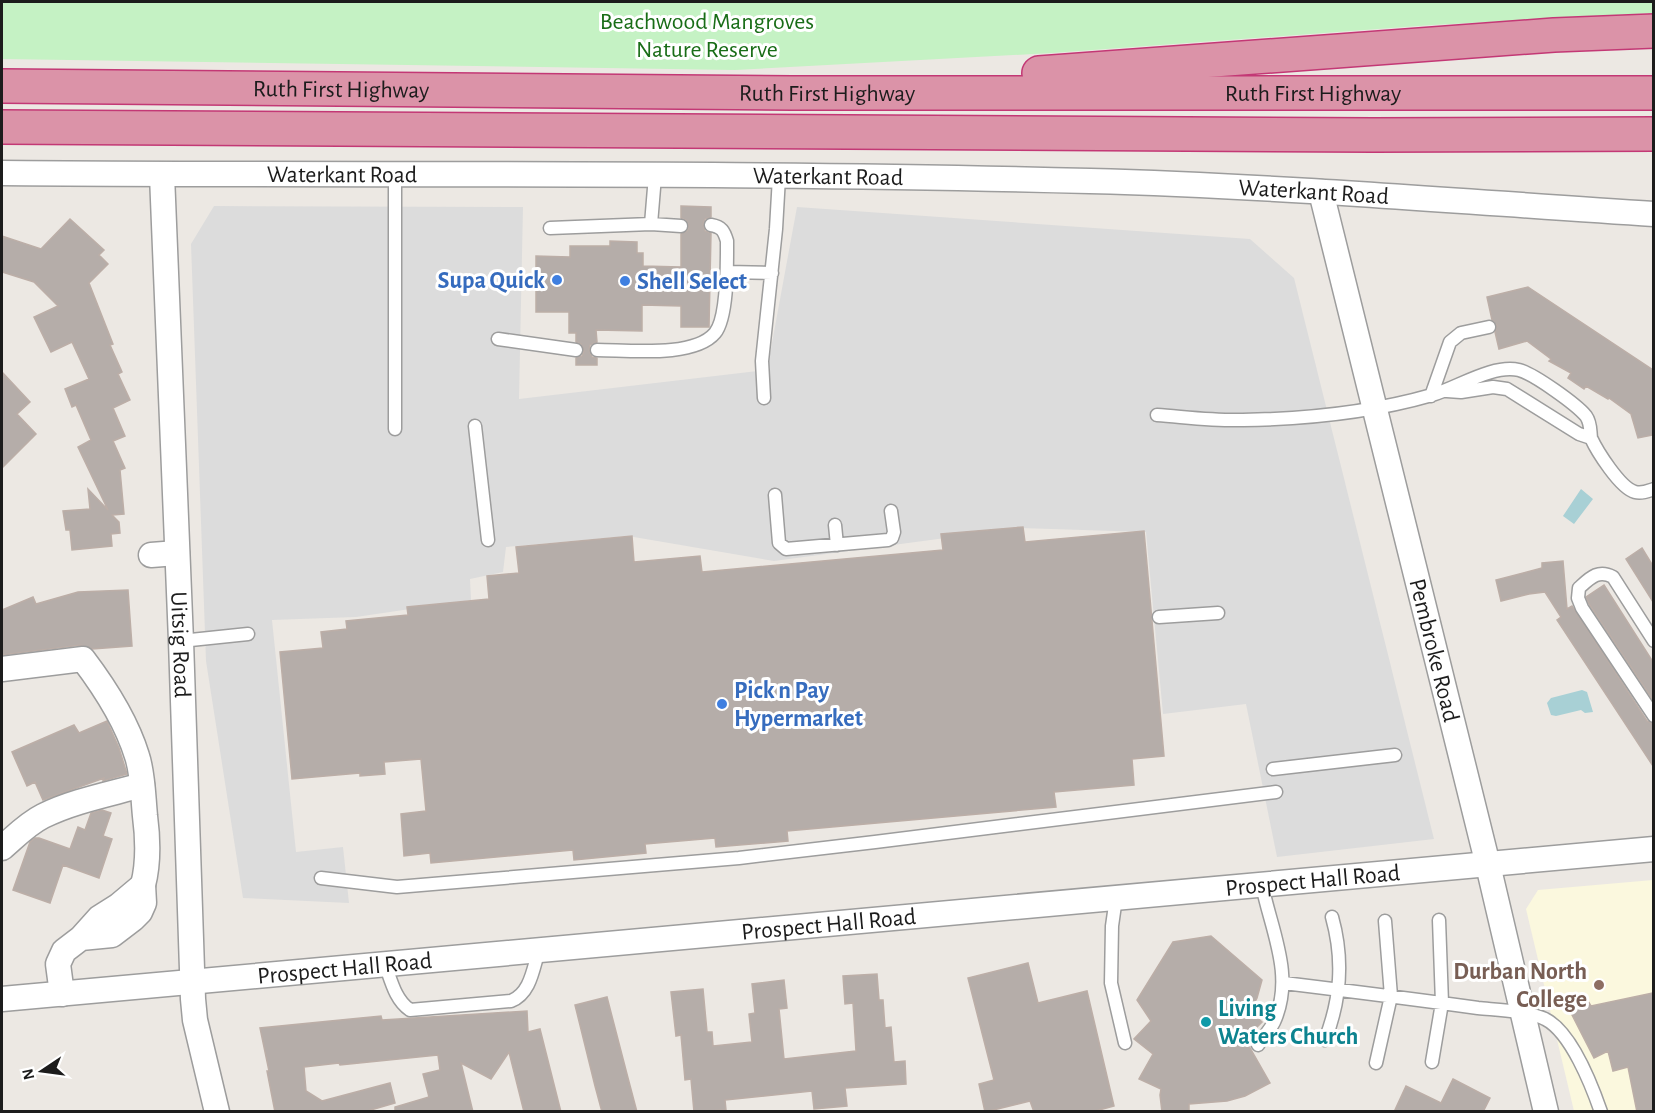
<svg xmlns="http://www.w3.org/2000/svg" width="1655" height="1113" font-family="'Alegreya Sans',sans-serif">
  <style>
    .education { fill: #fbf8de }
    .park { fill: #c5f2c4 }
    .parking { fill: #dcdcdc }
    .water { fill: #a8d0d5 }
    .building { fill: #b5ada9; stroke: #bcaea7; stroke-width: 1.5 }
    .lines { fill: none; stroke-linecap: round; stroke-linejoin: round }
    .service-casing { stroke: #9d9d9d; stroke-width: 15 }
    .minor-casing { stroke: #9d9d9d; stroke-width: 27 }
    .motorway-casing { stroke: #c33875; stroke-width: 36 }
    .service { stroke: #fff; stroke-width: 12 }
    .minor { stroke: #fff; stroke-width: 24 }
    .motorway { stroke: #db93a8; stroke-width: 33 }
    .shop-dot { fill: #3f7fe0; stroke: #fff; stroke-width: 2 }
    .education-dot { fill: #8d6e63; stroke: #fff; stroke-width: 2 }
    .culture-dot { fill: #0f9aa8; stroke: #fff; stroke-width: 2 }
    .labels { text-anchor: middle; stroke-width: 6; stroke-linejoin: round; paint-order: stroke }
    .park-label { font-size: 24px; fill: #196d17; stroke: #fff }
    .street-label { font-size: 24px; fill: #1c1c1c; stroke: #fff }
    .shop-label { font-size: 24px; font-weight: bold; fill: #366cbe; stroke: #fff; text-anchor: start }
    .education-label { font-size: 24px; font-weight: bold; fill: #785e54; stroke: #fff; text-anchor: end }
    .culture-label { font-size: 24px; font-weight: bold; fill: #0d838f; stroke: #fff; text-anchor: start }
  </style>
  <rect width="100%" height="100%" fill="#ece8e3"/>
  <path class="education" d="M1653 880V1111H1574L1526 909 1538 890Z"/>
  <path class="park" d="M2 2H1653L1654 13 1432 25 1052 53 735 70 2 59Z"/>
  <path class="parking" d="M214 206 523 207 519 399 767 370 797 207 1250 239 1294 278 1434 839 1277 857 1246 704 1163 714 1146 532 1020 528 774 561 628 536 506 547 503 572 470 579 471 600 356 617 272 620 296 852 343 847 349 903 243 898 206 661 191 244Z"/>
  <path class="water" d="M1581 489 1593 499 1574 524 1563 516Z
    M1582 690 1587 692 1593 712 1585 713 1581 710 1556 716 1551 715 1547 703 1551 698Z"/>
  <path class="building" d="M681 206 711 207V217L705 219 703 224 705 231 711 233 709 327H681V306L642 305V331L596 330 597 342 590 345 589 350 592 357 597 358V365H576V358L582 356 584 351 581 344 576 342V333H569V312H536V256L570 257V246H610V241L637 242V253H643V266L681 267V234L687 231 689 226 686 220 681 218Z
    M70 219 104 250 99 255 108 264 89 283 113 344 110 345 122 372 118 374 130 400 113 408 125 436 113 441 125 468 120 470 124 514 112 515 119 522 120 533 111 534 112 546 72 550 70 530H66L63 511 90 509 88 489 108 510 78 447 91 440 76 405 72 407 65 389 89 379 72 342 51 352 34 317 58 306 34 282 2 272V236L41 249Z
    M1528 287 1653 370V435L1638 438 1631 414 1609 398 1608 399 1586 386 1584 389 1568 378 1571 373 1549 361 1551 359 1527 341 1499 349 1495 332 1497 326 1492 320 1487 297Z
    M2 372 30 402 17 414 36 434 2 468Z
    M1023 527 1025 542 1144 531 1164 756 1132 759 1134 785 1054 792 1056 807 787 831 788 841 716 847 715 838 645 844 646 853 574 860 573 850 431 863 430 853 404 856 401 814 426 811 421 759 384 762 385 774 360 776V773L292 779 280 652 323 648 321 632 347 629 346 621 408 615 407 607 489 599 487 576 519 573 516 547 632 536 634 562 700 556 702 572 943 550 941 534Z
    M1642 548 1653 566V602L1626 559Z
    M1563 561 1567 609 1572 606 1647 721 1653 724V766L1557 620 1561 617 1545 592 1529 594 1501 601 1496 580 1542 568V563Z
    M1604 585 1653 662V700L1589 604 1586 597Z
    M128 590 132 646 92 649 81 645 2 655V610L33 597 36 604 78 592Z
    M107 721 119 748 127 774 103 781 104 778 43 800 35 782 27 786 12 752 74 725 79 733Z
    M102 810 111 813 103 836 112 839 99 878 63 865 50 903 13 890 30 842 35 838H39L70 849 78 827 85 830 91 813Z
    M1211 936 1262 980 1257 998 1250 1011 1262 1022 1245 1039 1270 1083 1245 1096 1227 1101 1189 1104V1112H1162L1160 1095 1161 1089 1139 1079 1153 1054 1134 1039 1151 1021 1137 1000 1173 942Z
    M1028 963 1038 1003 1087 991 1114 1106 1092 1112H1034L1030 1101 985 1112 979 1084 994 1080 968 978Z
    M877 974 879 1000H883L885 1028 891 1027 894 1062 905 1061 906 1084 845 1088 847 1106 814 1109 812 1091 725 1100 726 1110 694 1112 691 1079 685 1080 681 1035 676 1036 671 992 703 989 707 1032H712L713 1046 752 1042 749 1014 755 1013 752 984 784 980 787 1008 779 1009 784 1059 856 1051 853 1003 845 1004 843 976Z
    M1653 993V1112H1637L1628 1067 1613 1071 1608 1051 1594 1058 1570 1011 1588 1001 1591 1006Z
    M607 997 628 1078 637 1112H602L595 1086 575 1005Z
    M527 1011 528 1032 540 1029 561 1112H524L509 1052 491 1079 461 1063 473 1112H395V1107L429 1097 423 1074 440 1070 438 1055 340 1065 339 1063 304 1067 306 1091 322 1101 390 1083 395 1103 364 1112H275L267 1071H269L260 1028 381 1016 382 1020Z
    M1453 1079 1490 1098 1483 1112H1394L1406 1086 1441 1103Z"/>
  <g class="lines">
    <g class="service-casing">
      <path id="service" d="M395 175V429
        M651 224 655 176
        M550 228 651 224 681 226
        M727 272 772 273
        M498 339 576 350
        M597 350C628 350 694 358 715 333 728 317 727 263 727 241 724 231 722 227 711 225
        M1431 396 1450 342 1461 333 1489 327
        M764 398 762 361 776 229 779 177
        M1157 415C1185 417 1215 421 1243 420 1305 419 1373 412 1432 395 1457 388 1492 364 1519 370 1534 374 1576 404 1586 416 1591 423 1590 430 1591 438L1579 434 1507 389 1493 387 1461 392 1447 391
        M475 426 488 540
        M1591 438C1597 451 1620 488 1635 492 1642 494 1648 491 1654 489
        M775 495 779 543 786 549 888 540 892 538 894 532 891 511
        M835 525 837 545
        M1159 617 1218 613
        M181 641 248 634
        M1654 641 1613 577C1598 569 1590 578 1579 588L1578 598 1582 608 1654 716
        M1273 769 1395 755
        M321 878 397 887 739 858 875 842 1276 792
        M1116 898 1112 926 1111 983 1125 1043
        M385 964C391 980 395 1000 410 1010L511 1001C531 993 533 968 539 950
        M1284 983C1349 991 1413 999 1478 1008 1497 1010 1528 1011 1545 1019 1571 1032 1592 1086 1601 1112
        M1325 1040C1341 999 1344 960 1332 917
        M1258 1045C1263 1037 1270 1030 1274 1022 1295 976 1271 930 1262 885
        M1432 1062 1442 1003 1439 920
        M1376 1063 1391 996 1385 921"/>
    </g>
    <g class="minor-casing">
      <g id="minor">
        <path id="s1" d="M2 173C364 176 727 171 1090 181 1278 186 1466 202 1654 214"/>
        <path id="s2" d="M162 175 181 641 193 999 195 1020 217 1112"/>
        <path id="s3" d="M1321 192 1488 865 1546 1112"/>
        <path d="M151 555 177 553"/>
        <path d="M2 669 83 659C105 688 126 720 137 756 143 774 143 796 145 816 148 839 149 862 143 885"/>
        <path d="M2 848C15 837 27 824 43 816 73 801 110 794 142 785"/>
        <path d="M62 994 58 964 64 951 81 938 99 918 118 906 143 885 144 903 140 912 133 919 112 935 81 938"/>
        <path id="s4" d="M2 999 1654 849"/>
      </g>
    </g>
    <g class="motorway-casing">
      <g id="motorway">
        <path d="M1039 73 1554 35 1654 31"/>
        <path id="s5" d="M2 86 792 93H1654"/>
        <path d="M2 127 1373 135 1654 134"/>
      </g>
    </g>
    <use href="#service" class="service"/>
    <use href="#minor" class="minor"/>
    <use href="#motorway" class="motorway"/>
  </g>
  <g class="shop-dot">
    <circle cx="557" cy="280" r="6"/>
    <circle cx="625" cy="281" r="6"/>
    <circle cx="722" cy="704" r="6"/>
  </g>
  <circle class="education-dot" cx="1599" cy="985" r="6"/>
  <circle class="culture-dot" cx="1206" cy="1022" r="6"/>
  <g class="labels">
    <g class="park-label">
      <text x="707" y="29">Beachwood Mangroves<tspan x="707" dy="28">Nature Reserve</tspan></text>
    </g>
    <g class="street-label">
      <text dy="8" stroke="none"><textPath href="#s5" startOffset="339">Ruth First Highway</textPath></text>
      <text dy="8" stroke="none"><textPath href="#s5" startOffset="825">Ruth First Highway</textPath></text>
      <text dy="8" stroke="none"><textPath href="#s5" startOffset="1311">Ruth First Highway</textPath></text>
      <text dy="8" stroke="none"><textPath href="#s1" startOffset="340">Waterkant Road</textPath></text>
      <text dy="8" stroke="none"><textPath href="#s1" startOffset="826">Waterkant Road</textPath></text>
      <text dy="8" stroke="none"><textPath href="#s1" startOffset="1312">Waterkant Road</textPath></text>
      <text dy="8" stroke="none"><textPath href="#s2" startOffset="470">Uitsig Road</textPath></text>
      <text dy="8" stroke="none"><textPath href="#s3" startOffset="472">Pembroke Road</textPath></text>
      <text dy="8" stroke="none"><textPath href="#s4" startOffset="1316">Prospect Hall Road</textPath></text>
      <text dy="8" stroke="none"><textPath href="#s4" startOffset="830">Prospect Hall Road</textPath></text>
      <text dy="8" stroke="none"><textPath href="#s4" startOffset="344">Prospect Hall Road</textPath></text>
    </g>
    <g class="shop-label">
      <text x="545" y="288" text-anchor="end">Supa Quick</text>
      <text x="637" y="289">Shell Select</text>
      <text x="734" y="698">Pick n Pay<tspan x="734" dy="28">Hypermarket</tspan></text>
    </g>
    <g class="education-label">
      <text x="1587" y="979">Durban North<tspan x="1587" dy="28">College</tspan></text>
    </g>
    <g class="culture-label">
      <text x="1218" y="1016">Living<tspan x="1218" dy="28">Waters Church</tspan></text>
    </g>
  </g>
  <rect width="1655" height="1113" fill="none" stroke="#1c1c1c" stroke-width="6"/>
  <g transform="translate(42 1071) rotate(257)" stroke="#ffffff" stroke-width="4.5" paint-order="stroke">
  <path d="M0-4.5L10 22L0 15L-10 22Z" fill="#1c1c1c"/>
  <text y="-9" font-size="16" font-weight="bold" text-anchor="middle" fill="#1c1c1c">N</text>
  </g>
</svg>
